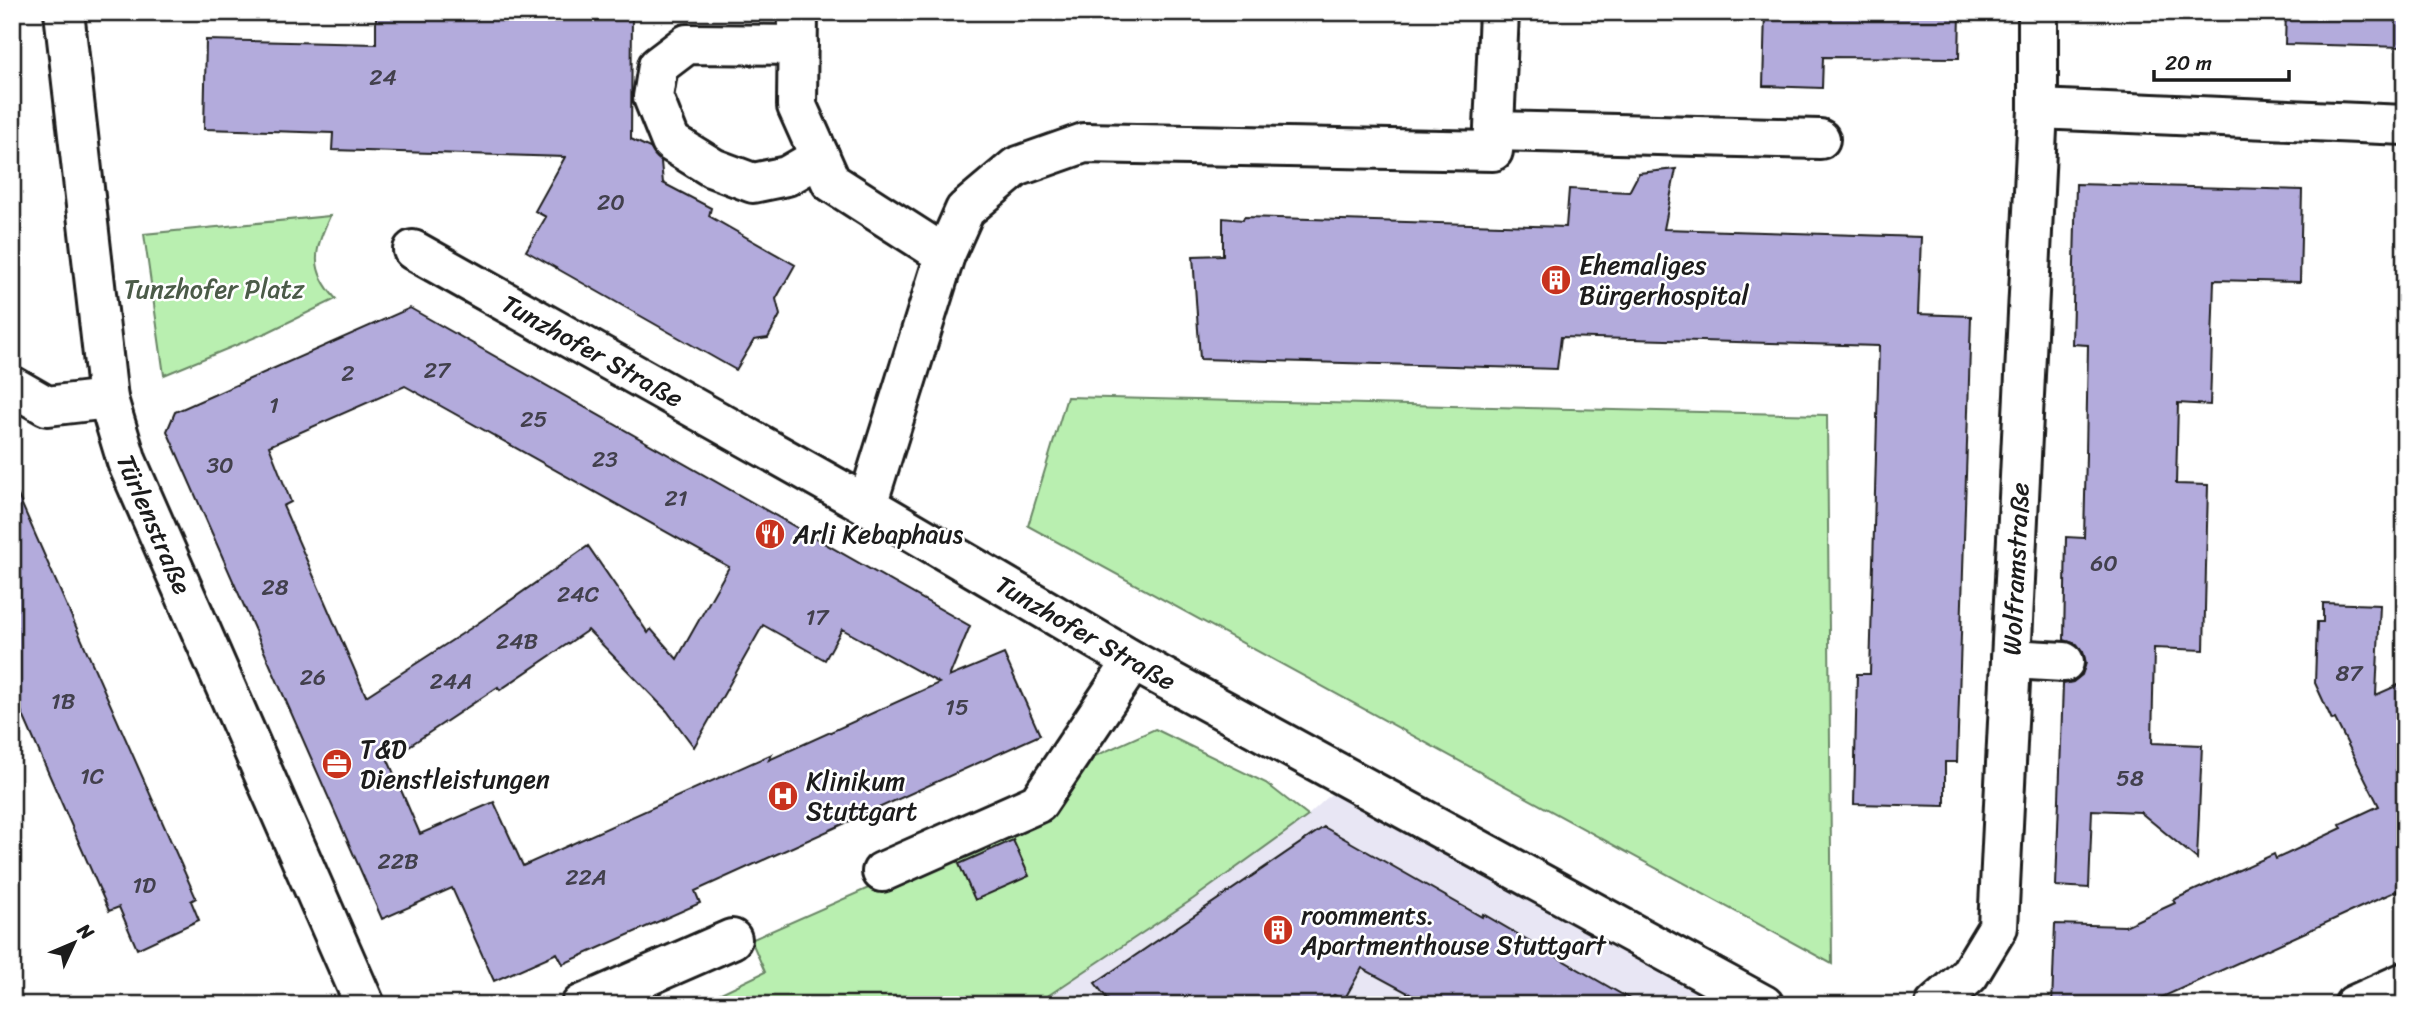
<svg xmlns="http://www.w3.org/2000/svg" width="2417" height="1017" font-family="Sriracha,sans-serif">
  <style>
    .built { fill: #e8e6f4 }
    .green { fill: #b9efb0; stroke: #6a8666; stroke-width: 2 }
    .building { fill: #b3abdc; stroke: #1c1c1c; stroke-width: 2; fill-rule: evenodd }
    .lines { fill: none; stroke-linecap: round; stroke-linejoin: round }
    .minor-casing { stroke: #1c1c1c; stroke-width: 44 }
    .major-casing { stroke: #1c1c1c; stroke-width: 44 }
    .minor { stroke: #fff; stroke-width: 38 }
    .major { stroke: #fff; stroke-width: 38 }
    .labels { text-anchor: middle; stroke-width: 5; stroke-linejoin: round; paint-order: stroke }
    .number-label { font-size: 23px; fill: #42404c }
    .poi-label { font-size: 26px; fill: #1c1c1c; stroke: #fff; text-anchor: start }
    .park-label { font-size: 26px; fill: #4b5b48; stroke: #fff }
    .street-label { font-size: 26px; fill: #1c1c1c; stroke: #fff }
  </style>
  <rect width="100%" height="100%" fill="#fff"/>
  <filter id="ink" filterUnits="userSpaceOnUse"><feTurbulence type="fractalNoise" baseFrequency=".0143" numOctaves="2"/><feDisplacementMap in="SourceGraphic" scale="14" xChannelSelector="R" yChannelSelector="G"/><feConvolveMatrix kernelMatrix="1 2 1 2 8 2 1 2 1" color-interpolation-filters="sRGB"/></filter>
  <g filter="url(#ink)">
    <path class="built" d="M1340 786 1743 1005H1034L1193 899 1307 816Z"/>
    <path class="green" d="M330 216C314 251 309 269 336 299L268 332 164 375 144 234Z
      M1067 397 1827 415 1832 964 1028 526Z
      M1155 729 1266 783 1308 816 1193 899 1034 1005H696L765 972 751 940 880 883 869 858Z"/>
    <path class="building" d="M376 12H632L631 139 650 148 661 162 663 183 711 208 709 216 795 265 776 299 780 315 768 338 754 340 736 370 526 251 546 217 535 211 565 157 332 150 333 133 204 129 206 40 376 44Z
      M1765 12H1960L1959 58 1823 57 1822 88 1763 86Z
      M2286 12H2405V47L2285 44Z
      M1676 169 1664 229 1921 237 1918 314 1971 316 1957 762H1945V806L1854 804 1857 674H1870L1879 346 1561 337 1557 369 1200 359 1193 256 1223 255V218L1243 220 1244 217 1566 227 1569 189 1629 192 1639 173Z
      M2076 184 2302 190 2300 282 2214 280 2210 405 2178 403 2176 484 2208 485 2204 650 2154 648 2152 743 2202 745 2197 859 2140 812 2092 810 2089 888 2056 886 2063 684 2073 682 2082 675 2086 663 2083 652 2077 644 2064 640 2066 537 2084 538 2086 454 2088 345 2072 344Z
      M410 308 970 626 949 677 1004 654 1040 735 695 891 700 903 563 964 557 953 494 981 452 888 382 919 167 431 175 412ZM405 386 729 567 677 659 651 629 648 633 588 546 471 628 366 696 283 506 291 502 269 446ZM763 625 825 660 842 629 939 683 769 760 772 754 523 866 494 802 420 834 388 760 498 687 500 690 588 630 667 711 694 747Z
      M12 482 196 898 191 901 199 920 137 949 119 907 109 911 12 690Z
      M2323 603 2380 605 2376 695 2405 682V887L2145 1005H2052L2055 924 2125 926 2175 903 2173 900 2274 854 2276 859 2342 828 2340 824 2379 806 2335 719 2332 720 2315 683 2317 622H2323Z
      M1324 827 1482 917 1483 914 1640 1005H1430L1362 968 1344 1000 1334 995 1319 1005H1112L1095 983Z
      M1013 840 1029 876 975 900 959 864Z"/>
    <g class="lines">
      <g class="minor-casing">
        <g id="minor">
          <path id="s1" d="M64 12 108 399 127 462 365 1005"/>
          <path d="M798 12 797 106 831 182 945 255"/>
          <path d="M798 45 687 44 658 66 653 97 671 142 713 168 753 183 787 176 820 157"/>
          <path d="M2038 109 2405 125"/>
          <path d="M1494 131 1820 139"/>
          <path id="s2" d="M413 250 867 505 1133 661 1764 1005"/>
          <path d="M12 386 47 406 108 399"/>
          <path d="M867 505 945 255 965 210 1016 167 1084 143 1493 151 1499 12"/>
          <path d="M2011 659 2064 662"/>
          <path d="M882 872 1038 803 1133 661"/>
          <path d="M581 1005 732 939"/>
          <path id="s3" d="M1935 1005 1969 975 1998 927 2038 109V12"/>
        </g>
      </g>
      <g class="major-casing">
        <path id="major" d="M2354 1005 2405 982"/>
      </g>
      <use href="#minor" class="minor"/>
      <use href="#major" class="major"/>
    </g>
  </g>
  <defs>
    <g id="building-disc" transform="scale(1.575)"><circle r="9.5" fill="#c8321e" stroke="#fff"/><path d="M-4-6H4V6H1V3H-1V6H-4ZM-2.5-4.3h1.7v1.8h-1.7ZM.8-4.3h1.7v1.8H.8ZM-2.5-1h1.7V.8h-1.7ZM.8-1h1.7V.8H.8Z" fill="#fff"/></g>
    <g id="restaurant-disc" transform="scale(1.575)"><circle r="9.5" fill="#c8321e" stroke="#fff"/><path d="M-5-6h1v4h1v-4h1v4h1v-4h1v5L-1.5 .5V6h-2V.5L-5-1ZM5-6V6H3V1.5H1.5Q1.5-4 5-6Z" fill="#fff"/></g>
    <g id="office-disc" transform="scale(1.575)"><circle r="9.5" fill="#c8321e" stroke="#fff"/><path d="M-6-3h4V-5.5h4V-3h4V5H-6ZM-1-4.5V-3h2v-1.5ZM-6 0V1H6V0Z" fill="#fff"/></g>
    <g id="hospital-disc" transform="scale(1.575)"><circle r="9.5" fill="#c8321e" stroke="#fff"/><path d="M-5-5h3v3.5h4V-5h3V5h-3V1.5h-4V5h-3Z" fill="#fff"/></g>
  </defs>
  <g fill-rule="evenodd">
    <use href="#building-disc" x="1556" y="280"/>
    <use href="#restaurant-disc" x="770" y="534"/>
    <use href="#office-disc" x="337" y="764"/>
    <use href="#hospital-disc" x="783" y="796"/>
    <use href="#building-disc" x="1278" y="930"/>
  </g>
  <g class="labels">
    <g class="number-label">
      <text x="383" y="85">24</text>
      <text x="611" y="210">20</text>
      <text x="437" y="378">27</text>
      <text x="348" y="381">2</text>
      <text x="274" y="413">1</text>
      <text x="534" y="427">25</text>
      <text x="605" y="467">23</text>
      <text x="220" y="473">30</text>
      <text x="676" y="506">21</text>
      <text x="2104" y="571">60</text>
      <text x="275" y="595">28</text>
      <text x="578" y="602">24C</text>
      <text x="817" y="625">17</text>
      <text x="517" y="649">24B</text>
      <text x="2349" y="681">87</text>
      <text x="313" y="685">26</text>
      <text x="451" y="689">24A</text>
      <text x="63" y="709">1B</text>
      <text x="957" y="715">15</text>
      <text x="92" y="784">1C</text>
      <text x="2130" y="786">58</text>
      <text x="398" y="869">22B</text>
      <text x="586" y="885">22A</text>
      <text x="144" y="893">1D</text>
    </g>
    <g class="poi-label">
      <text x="1579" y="274">Ehemaliges<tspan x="1579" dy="30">Bürgerhospital</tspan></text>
      <text x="793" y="543">Arli Kebaphaus</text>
      <text x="360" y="758">T&amp;D<tspan x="360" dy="30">Dienstleistungen</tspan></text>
      <text x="806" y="790">Klinikum<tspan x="806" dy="30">Stuttgart</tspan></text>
      <text x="1301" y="924">roomments.<tspan x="1301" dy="30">Apartmenthouse Stuttgart</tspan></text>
    </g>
    <g class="park-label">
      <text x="214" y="298">Tunzhofer Platz</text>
    </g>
    <g class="street-label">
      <text dy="9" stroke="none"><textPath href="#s2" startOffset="206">Tunzhofer Straße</textPath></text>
      <text dy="9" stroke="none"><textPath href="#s1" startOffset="523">Türlenstraße</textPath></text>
      <text dy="9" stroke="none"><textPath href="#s3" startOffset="460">Wolframstraße</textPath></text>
      <text dy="9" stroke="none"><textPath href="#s2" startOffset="774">Tunzhofer Straße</textPath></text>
    </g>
  </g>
  <rect width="2417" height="1017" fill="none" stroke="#fff" stroke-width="42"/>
  <rect x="21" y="21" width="2375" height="975" fill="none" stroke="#1c1c1c" stroke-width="2.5" filter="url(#ink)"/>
  <g transform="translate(74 943) rotate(46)" stroke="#ffffff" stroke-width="5" paint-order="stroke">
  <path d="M0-5L12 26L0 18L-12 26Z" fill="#1c1c1c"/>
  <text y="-10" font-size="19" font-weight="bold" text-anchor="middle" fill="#1c1c1c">N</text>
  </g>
  <path d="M2154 70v10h135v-10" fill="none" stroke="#1c1c1c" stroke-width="3.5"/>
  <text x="2165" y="70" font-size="21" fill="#1c1c1c" stroke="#ffffff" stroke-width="5" paint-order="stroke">20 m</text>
</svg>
